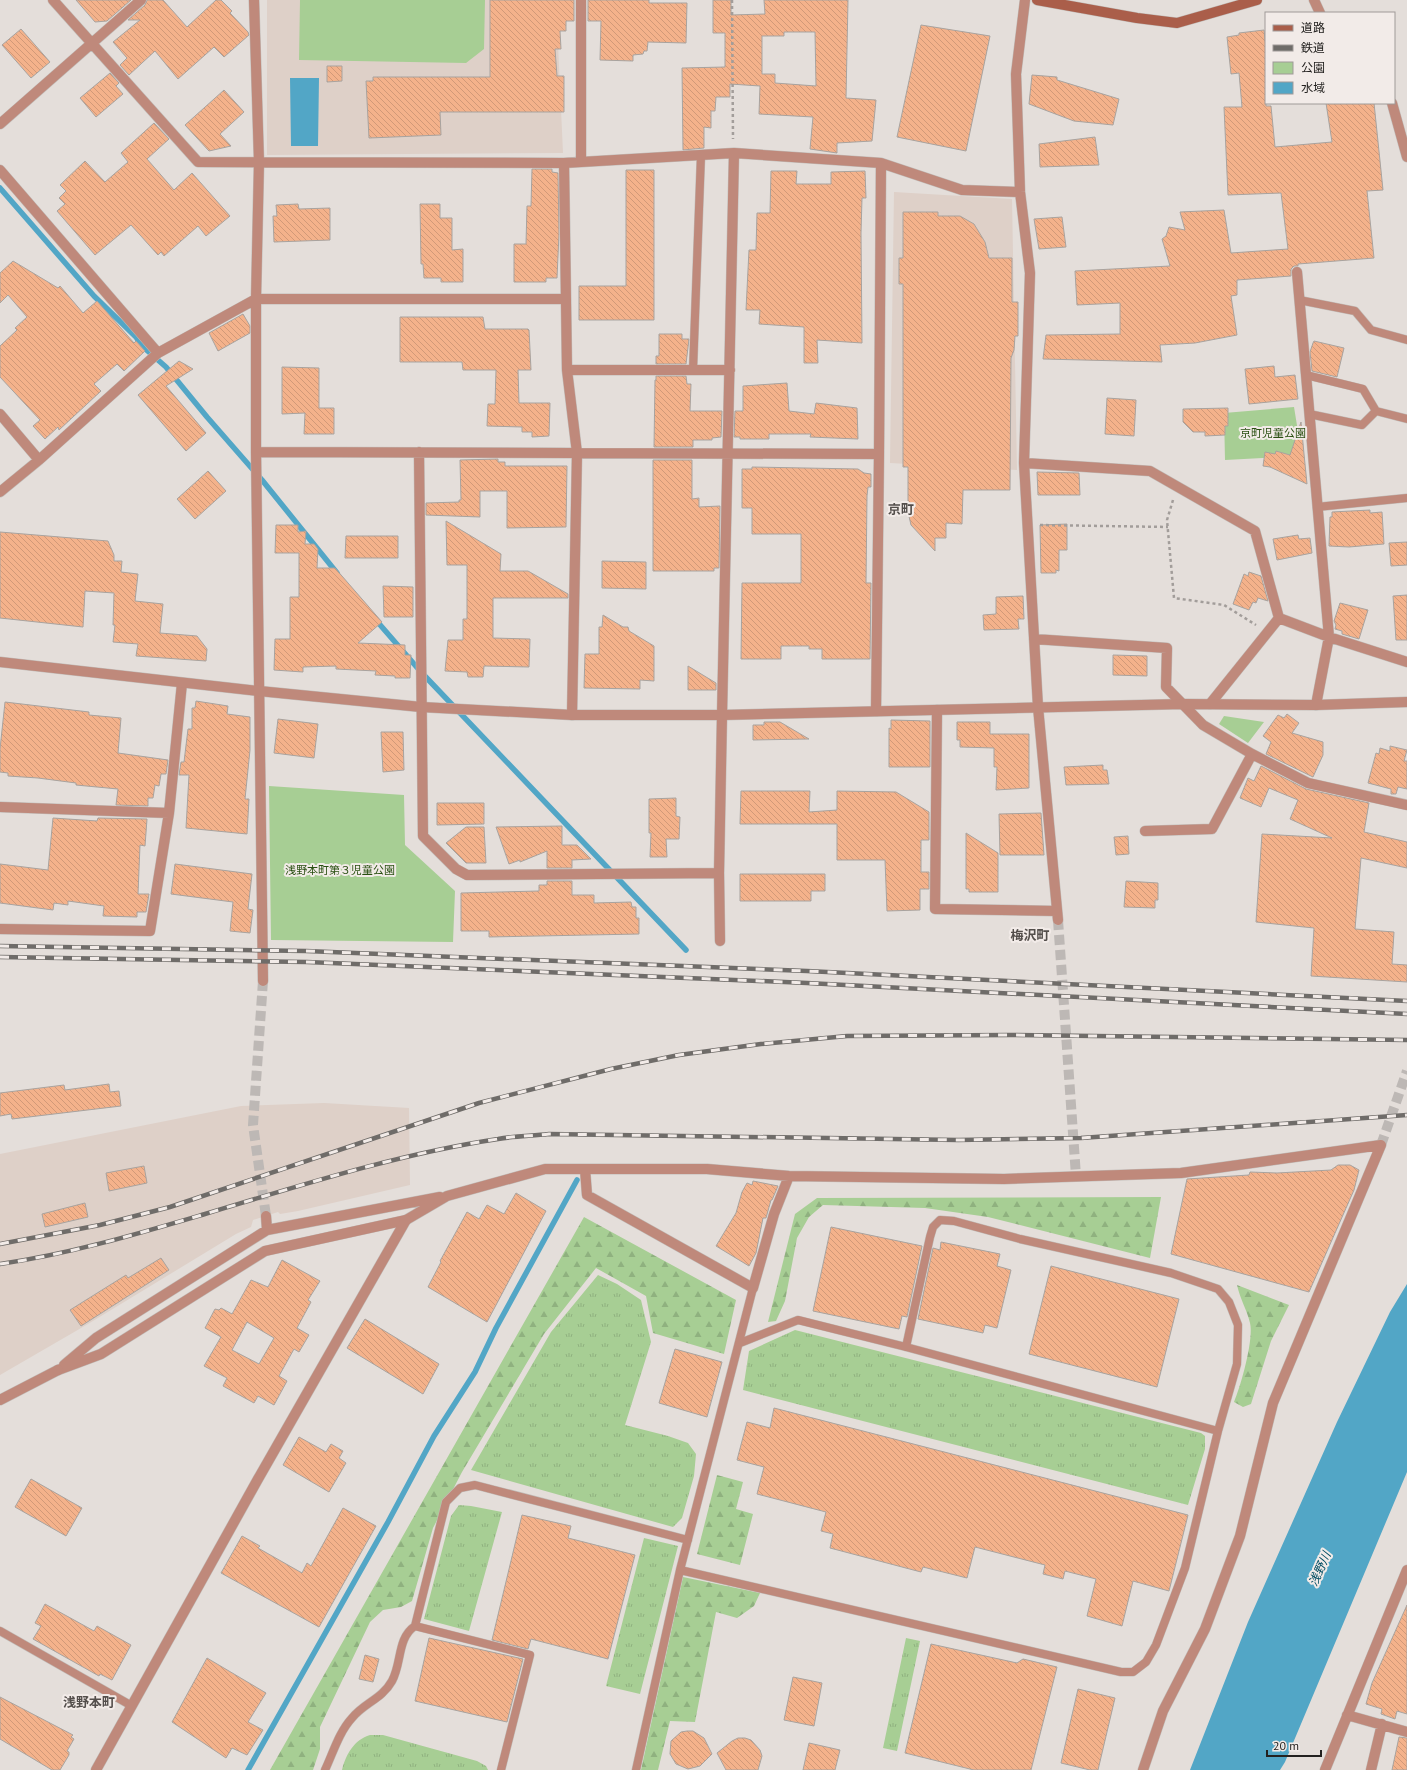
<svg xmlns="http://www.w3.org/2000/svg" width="1407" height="1770" font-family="'PT Sans','Noto Sans JP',sans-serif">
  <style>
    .built { fill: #ded0c8 }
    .grass { fill: url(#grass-tufts) }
    .forest { fill: url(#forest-firs) }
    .park { fill: #a7ce94 }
    .water { fill: #52a6c6 }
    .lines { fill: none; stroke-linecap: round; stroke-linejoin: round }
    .stream { stroke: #52a6c6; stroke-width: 5.5 }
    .building { fill: url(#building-back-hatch); stroke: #a8a39f; fill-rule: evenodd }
    .minor-tunnel { stroke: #bdb8b5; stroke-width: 10; stroke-dasharray: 10 5; stroke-linecap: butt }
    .service-casing { stroke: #c1bcb8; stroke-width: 9 }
    .minor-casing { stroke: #c1bcb8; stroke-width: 11 }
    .tertiary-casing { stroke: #c1bcb8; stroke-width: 11 }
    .secondary-casing { stroke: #c1bcb8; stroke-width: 11 }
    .path { stroke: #a29d9a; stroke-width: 2.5; stroke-dasharray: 3 3; stroke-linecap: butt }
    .service { stroke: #bf897b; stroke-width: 8 }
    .minor { stroke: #bf897b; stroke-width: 10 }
    .tertiary { stroke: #bf897b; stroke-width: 10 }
    .secondary { stroke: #aa5e4a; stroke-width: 10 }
    .rail-casing { stroke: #6f6c69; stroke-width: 4.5 }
    .rail { stroke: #f2ebe8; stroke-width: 3; stroke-dasharray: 9; stroke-linecap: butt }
    .labels { text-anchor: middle; stroke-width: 4; stroke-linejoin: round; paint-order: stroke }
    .park-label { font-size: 11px; fill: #294f11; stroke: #f2ebe8 }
    .water-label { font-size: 12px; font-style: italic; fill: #004c62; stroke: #f2ebe8 }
    .quarter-label { font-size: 13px; font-weight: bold; fill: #534e4b; stroke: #f2ebe8 }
  </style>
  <defs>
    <pattern id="grass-tufts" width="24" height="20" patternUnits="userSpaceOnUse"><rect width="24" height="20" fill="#a7ce94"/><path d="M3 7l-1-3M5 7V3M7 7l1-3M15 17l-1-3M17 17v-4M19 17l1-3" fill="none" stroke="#8fb17f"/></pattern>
    <pattern id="forest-firs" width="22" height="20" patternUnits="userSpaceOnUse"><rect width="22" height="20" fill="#a7ce94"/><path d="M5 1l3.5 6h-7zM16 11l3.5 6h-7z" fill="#8fb17f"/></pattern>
    <pattern id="building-back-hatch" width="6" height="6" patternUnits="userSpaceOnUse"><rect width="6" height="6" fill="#f4b28b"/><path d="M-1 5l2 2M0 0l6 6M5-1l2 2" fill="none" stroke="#d19978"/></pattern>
  </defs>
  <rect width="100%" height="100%" fill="#e4deda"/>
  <path class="built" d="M267 0H556L563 153 267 155Z
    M894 192 1012 199 1017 470 890 463Z
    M324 1103 409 1108 410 1185 298 1211 280 1214 278 1212 253 1220 251 1227 236 1234 88 1324 0 1375V1154L241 1106Z"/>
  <path class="grass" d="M598 1275 617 1284 641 1300 651 1342 625 1425 668 1436 688 1443 696 1454 694 1476 682 1518 673 1527 471 1470 551 1332Z
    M795 1330 1201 1433 1205 1436V1449L1188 1505 743 1390 749 1351Z
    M459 1505 471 1506 502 1512 469 1631 424 1619 451 1516Z
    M644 1538 678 1546 640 1694 606 1686Z
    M906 1638 920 1641 897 1751 883 1748Z
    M370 1735H383L477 1761 486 1766 488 1770H342C346 1754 354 1740 370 1735Z"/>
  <path class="forest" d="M1161 1197 1150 1258 988 1217 925 1208 823 1205 809 1217 797 1238 785 1301 776 1321 768 1322 795 1214 817 1198Z
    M584 1217 736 1300 724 1354 653 1333 646 1296 596 1268 544 1334 462 1472 433 1528 412 1601 401 1607 383 1610 370 1622 320 1727V1749L313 1770H270Z
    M1237 1285 1289 1305 1271 1341 1251 1404 1243 1407 1234 1402C1241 1386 1254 1339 1250 1323 1247 1310 1240 1299 1237 1285Z
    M717 1475 743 1482 736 1509 753 1514 740 1565 697 1554Z
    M683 1577 760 1593 754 1606 737 1618 716 1612 695 1722 670 1721 658 1770H641Z"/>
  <path class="park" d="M300 0H485L484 49 466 63 299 60Z
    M1294 407 1302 456 1225 460 1224 413Z
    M1224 716 1264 722 1248 743 1219 724Z
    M269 786 404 795 405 845 455 891 453 942 271 940Z"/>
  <path class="water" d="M290 78H319L318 146H291Z
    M1407 1284V1472L1285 1762 1280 1770H1190L1248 1622 1337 1422 1390 1312Z"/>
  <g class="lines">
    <path class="stream" d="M0 188 94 296 136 337 142 346 166 367 207 417 262 480 337 573
      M375 619 421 672 686 950
      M248 1770 388 1522 434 1436 475 1372 496 1328 577 1180"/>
  </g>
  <path class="building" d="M76 0H131L107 21 95 22Z
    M147 0H163L187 27 216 0H221L232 11 230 13 248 32 249 35 224 57 214 47 178 79 155 51 129 75 120 65 127 58 113 42 140 20H128L145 5Z
    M490 0H574V21H566V31H560L561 49H555L557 76H564V112H440L441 135 369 138 366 81H373V77H490Z
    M588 0H649V3H687L686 43 648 42 647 51H644L643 54 633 55V61L600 60 601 21H588Z
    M713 0H731V15L765 14 764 0H848L846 98 876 100 872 141 837 143V153L810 149 813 117 759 114 760 86 730 84V97H716L715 111H711V128L704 127V148L683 150 682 68 725 67V33H713ZM784 32H815L816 86 775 83V74H762V36H784Z
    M921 25 990 36 966 151 897 137Z
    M21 29 50 62 31 78 2 45Z
    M1264 30 1266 48V106H1271L1275 147 1332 142 1326 103H1374L1383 190 1367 191 1374 258 1298 264V266H1294L1291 269V276L1237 280V295L1231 296 1237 335 1195 343 1160 345 1162 362 1043 359 1046 335 1120 334V303L1077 305 1075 271 1170 266 1162 239 1166 236 1169 227 1185 230 1180 212 1224 210 1231 253 1288 249 1281 193 1228 195 1224 107H1242L1239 73 1231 74 1227 37 1239 35V33Z
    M327 66H342V81L327 82Z
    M110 73 119 83 116 86 123 94 96 117 80 98Z
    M1032 75 1057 77V80L1119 99 1113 125 1074 121 1029 104Z
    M224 90 244 112 220 134 231 146 209 151 185 125Z
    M154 123 169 139 147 159 174 190 192 173 230 216 206 236 198 226 164 256 161 252 158 255 131 225 95 255 57 211 65 204 59 198 66 191 60 185 85 161 105 182 128 162 121 153Z
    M1095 137 1099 165 1040 167 1039 144Z
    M532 169H552V172L558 173 559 234 557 278H546V282H514V244H526L527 206H531Z
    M626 170H654V320H579V286H626Z
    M771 171H797L796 184H831V172L865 171 866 198H862L861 233 862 343 817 340 818 363H804V327L759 324 760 310H746L749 250H756L757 213H770Z
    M298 204 299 209 330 208V240L274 242 273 216H277L276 205Z
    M420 204H440V218H452V250L463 249V282H441V278H424L423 264H421Z
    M903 212H938V216H960L974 224 985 242 989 258H1012V302H1018V336H1015L1014 350 1011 358 1010 490H963L962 524 946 523V538H935V551L911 525 908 512V467H903V284H899V258H903Z
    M1062 217 1066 247 1039 249 1034 219Z
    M13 261 58 288 60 286 83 313 97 301 134 343 136 341 145 351 124 371 117 364 94 384 101 391 59 430 58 427 45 439 33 426 40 420 0 377V346L17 330 15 328 27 317 8 295 0 303V273Z
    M243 314 250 326V333L218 351 209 333Z
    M400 317H483L485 329H528L529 330 531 370H518L519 403H550L549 436 532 437V432H522V427L487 426 488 404H495L496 370H463L462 362H400Z
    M659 334H682V339H689L686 364H656V356H659Z
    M1314 341 1344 348 1337 377 1312 371 1310 352 1313 343Z
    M179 361 193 369 166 386 206 433 186 451 138 395Z
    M1274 366 1275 377 1295 375 1298 399 1249 404 1245 369Z
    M282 367 319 368V408H334V434H304L305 413 282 414Z
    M656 376H686L687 384H691L690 411H722L721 437 712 438V440H693V447H654L655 380H656Z
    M787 383 789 411 814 414 816 403 857 408 858 439 810 437 811 434H769V439H740V437H734L735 411H743V386Z
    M1107 398 1136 400 1134 436 1105 434Z
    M1228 408V426H1225V435L1205 436V432H1193L1183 422V409Z
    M1301 422 1304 454 1307 484 1270 467 1263 466 1265 452 1275 454 1276 451 1290 455Z
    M498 459V462H505V466H567L566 527 507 528V491H480V517L426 515V503L459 502V500H461L460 460Z
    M653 460H692V499L699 498V507L720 506 719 568H714V571H653Z
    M752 467 858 469 864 473 871 474V487H868L867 496 866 583H871L870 659H822V649H809V646H781V659H741L742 583H801V534H752V508H742V469H752Z
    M208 471 226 491 195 519 177 499Z
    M1037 472 1079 473 1080 495H1038Z
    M1370 510V513L1382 512 1384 544 1349 547 1329 546 1330 517H1332V512Z
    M446 521 501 554 500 571H528L568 594V598H493V638L530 639 529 667 484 666 483 677H468L467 672 445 671 448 640H463V619H467V565H447Z
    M1067 524V550H1059V571L1056 570V573H1041L1040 525Z
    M276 525H298V532L306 531 305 544H314L318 549 317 568H335L382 622 358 643 405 645V655H411L410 678H395V676L375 675 376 671 336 669V666L303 667V672L274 670 275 639H290V597H299V553H275Z
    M0 532 108 541 114 555V561H122L121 572 138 574 135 601 163 604 160 633 197 636 207 649 206 661 136 656 138 644 113 642 115 625H113L114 593 85 591 83 627 0 618Z
    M1298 535 1299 539 1310 538 1312 553 1277 560 1273 539Z
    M346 536H398V558H345Z
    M1407 542V565L1391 566 1389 543Z
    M602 561 646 562V589L602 588Z
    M1249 572 1261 576 1268 601 1258 598 1256 603 1253 602 1249 610 1233 604 1244 574 1248 576Z
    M383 586 413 587V617H384Z
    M1407 595V640H1396L1393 596Z
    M1023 596 1024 619H1018L1019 629 984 630 983 615 996 614V597Z
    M1340 603 1368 610 1359 639 1342 634V631L1335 629 1336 625 1334 621Z
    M603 615 623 627H628L629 631 654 646V681L640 680V689L584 688 585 654H599V627H602Z
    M1113 655 1147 656V676L1113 675Z
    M688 666 716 683V690H688Z
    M196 701 228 706 227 714 250 717V750L245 799H249L247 834 186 828 189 775H179L181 762H184L188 729H192V708H195Z
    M5 702 89 712V715L121 718 118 753 168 760 166 774H161L159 786 155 785 153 798H148V806L116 805 118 789 76 785V783L38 778 8 776V773L0 772V749Z
    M1287 714 1299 723 1292 733 1323 742V755L1313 777 1266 754 1271 742 1263 736 1278 715 1284 718Z
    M278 719 318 724 314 758 274 753Z
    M891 720 930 721V767H889V728L891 729Z
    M764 722H780L809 739 753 740V725H764Z
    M957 722H990V734H1029V788L996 790 997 767H994V748L960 747V740H957Z
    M381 732H403L404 770 383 772Z
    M1390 746 1407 750 1404 761H1407V789L1398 787 1396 794H1391V789L1368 783 1376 753 1379 754 1380 748 1390 751Z
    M1103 765V770H1107L1109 784 1066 785 1064 767Z
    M1261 766 1306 789 1369 803 1364 832 1407 842V868L1361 858 1355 929 1394 932 1392 964 1407 965V982L1311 976 1314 928 1256 922 1262 834 1332 838 1290 819 1298 800 1269 788 1261 807 1240 798 1248 778 1254 781Z
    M741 791H810L809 812 837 810V791L896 792 929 812V840H921V872H929V889H920V910L887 911 885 860H837V824H740Z
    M676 798V816L680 817 679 839H666L667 857H650L651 833H649V799Z
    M437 803H484V824L437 825Z
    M1041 813 1044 855H1000L999 814Z
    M53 818 97 821 98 818 147 819 145 846 140 845 138 894H149L146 912H137V917L103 916 104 906 68 901V905L54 903 53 910 0 903V864L48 870Z
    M562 826V845H577L591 859 572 860V868H547V851L520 862V860L509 864 496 827Z
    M466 827H484L486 863H466L446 843Z
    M966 833 998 853V892H969V889H966Z
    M1128 836 1129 854 1116 855 1114 837Z
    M175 864 252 874 248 909 253 910 250 933 230 931 233 902 171 894Z
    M740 874H825V891H811V901H740Z
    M547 881H572V895H594V903L631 902 632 907H636V918H639V934L489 937V931H461V893L539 891V885H547Z
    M1126 881 1158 883V900H1155V908L1124 907Z
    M109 1084 110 1092 119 1091 121 1106 12 1119 11 1114 0 1116V1093L64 1085 65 1090Z
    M1338 1165H1350L1359 1170 1354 1190 1309 1292 1171 1254 1187 1179 1249 1175 1250 1172 1277 1173 1331 1170Z
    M144 1166 147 1183 109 1191 106 1173Z
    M753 1181 778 1186 772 1200H771L766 1218H763L756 1253 749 1266 716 1246 736 1213 742 1192 747 1183 752 1185Z
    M516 1193 546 1211 487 1322 428 1287 441 1262 440 1261 467 1212 479 1219 487 1205 504 1214Z
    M85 1203 88 1217 45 1227 42 1214Z
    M831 1227 922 1246 907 1317 902 1316 899 1329 813 1311Z
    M941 1242 1000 1254 997 1266 1011 1270 997 1328 985 1325 983 1333 918 1319 933 1248 940 1250Z
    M161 1258 169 1270 81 1326 70 1310 126 1275 128 1278Z
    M282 1260 320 1281 308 1300 311 1302 297 1328 309 1335 299 1352 294 1349 279 1376 287 1381 274 1405 258 1396 254 1403 223 1386 227 1378 204 1366 221 1337 205 1328 215 1309 219 1310 221 1308 232 1314 251 1280 268 1287ZM247 1322 274 1338 259 1364 232 1350Z
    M1051 1266 1179 1299 1157 1387 1029 1354Z
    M365 1319 439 1364 423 1394 347 1348Z
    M675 1349 722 1362 707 1417 659 1403Z
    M774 1408 1188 1515 1169 1591 1133 1581 1122 1626 1087 1616 1096 1579 1065 1571 1063 1579 1043 1574 1045 1565 975 1547 967 1578 923 1567 921 1572 830 1548 833 1534 821 1531 826 1512 757 1494 764 1467 737 1460 747 1422 770 1428Z
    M299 1437 326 1452 331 1444 343 1451 339 1458 346 1463 329 1492 283 1465Z
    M31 1479 82 1508 66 1536 15 1507Z
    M343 1508 376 1526 319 1627 221 1573 242 1536 260 1546 258 1548 302 1573 307 1563 311 1566Z
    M522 1515 571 1526 568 1538 635 1555 608 1659 531 1639 528 1649 492 1640Z
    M45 1604 94 1631 97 1626 131 1645 112 1680 100 1674 99 1676 33 1639 41 1626 35 1623Z
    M1407 1605V1714L1397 1711 1395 1719 1381 1714 1382 1709 1366 1704 1372 1683Z
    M429 1638 523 1659 507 1722 415 1701Z
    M931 1644 1017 1663 1023 1659 1057 1667 1031 1770H974L905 1753Z
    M365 1655 379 1659 373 1682 359 1679Z
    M207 1658 266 1693 248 1722 263 1730 247 1755 232 1748 226 1758 172 1722Z
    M793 1677 822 1683 814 1726 784 1720Z
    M1078 1689 1115 1698 1098 1770H1090L1061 1763Z
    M0 1697 73 1735 71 1737 74 1739 67 1751 69 1752V1755L60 1770H52L0 1739Z
    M687 1731H693L704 1738 712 1754 700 1766 688 1769 676 1764 670 1754 671 1741 681 1732Z
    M1399 1737 1407 1738V1770H1392Z
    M738 1738H745L751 1740 760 1750 762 1756 758 1770H726L717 1753 732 1741Z
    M809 1743 840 1750 835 1770H803Z"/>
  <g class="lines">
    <path class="minor-tunnel" d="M1058 920 1076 1176
      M263 981 253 1125 266 1216
      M1381 1145 1407 1071"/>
    <g class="service-casing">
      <path id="service" d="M1299 300 1355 311 1371 330 1407 340
        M693 370 701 155
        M1306 375 1363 389 1376 411
        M1309 414 1362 425 1376 411 1407 419
        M1317 507 1407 498
        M906 1347 930 1237 933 1227 940 1220 954 1221 1020 1239 1171 1273 1218 1289 1229 1302 1238 1325 1237 1364 1218 1431
        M680 1570 1121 1672H1133L1146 1662 1156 1645 1185 1568 1218 1431 906 1347 798 1320 740 1343
        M415 1626 530 1655 501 1770
        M0 1631 132 1706
        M325 1770C333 1753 339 1732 352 1718 364 1703 382 1699 392 1681 402 1663 397 1638 415 1626L446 1502 460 1488 475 1485 688 1540
        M636 1770 680 1570 753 1288"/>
    </g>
    <g class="minor-casing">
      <path id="minor" d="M53 0 198 162 564 163 734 153 881 163 962 190 1020 192
        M254 0 259 162 256 299V452L263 981
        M1025 0 1016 74 1020 192 1030 273 1024 463 1038 707 1058 920
        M1314 0 1320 13
        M1392 103 1407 157
        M0 124 141 0
        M581 161V0
        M564 163 567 370 577 453 572 715
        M0 170 158 353
        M1297 272 1329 637 1316 705
        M567 370H730
        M0 414 39 460
        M256 452 879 454
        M419 452 423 836 456 869 467 875 719 873
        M1024 463 1150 471 1255 531 1279 618 1329 637 1407 662
        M0 492 39 460 158 353 256 299H566
        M1034 639 1167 648 1166 687 1203 725 1252 754 1308 783 1407 805
        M1210 704 1279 618
        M937 710 935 909 1057 911
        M876 711 879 454 881 163
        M0 807 169 813
        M1145 831 1212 829 1252 754
        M0 929 150 931 169 813 182 683
        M720 941 719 873 722 715 734 153
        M585 1169 587 1195 753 1288 774 1214 789 1176
        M266 1216 267 1230
        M64 1365 96 1338 267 1230 440 1197
        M58 1370 101 1354 265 1251 406 1220 447 1196 545 1169H707L789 1176 1004 1179 1181 1173 1381 1145
        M1347 1715 1407 1732
        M1143 1770 1163 1711 1205 1629 1240 1536 1273 1403 1381 1145
        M1325 1770 1407 1570
        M1371 1770 1382 1724"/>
    </g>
    <g class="tertiary-casing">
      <path id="tertiary" d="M0 662 259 691 421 707 572 715H722L1183 704 1316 705 1407 702
        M0 1400 58 1370
        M96 1770 258 1479 406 1220"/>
    </g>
    <g class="secondary-casing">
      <path id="secondary" d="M1037 0 1137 18 1177 23 1257 0"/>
    </g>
    <path class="path" d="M732 0 733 139
      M1173 500 1167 520 1174 598 1224 605 1256 625
      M1040 525 1168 527"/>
    <use href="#service" class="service"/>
    <use href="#minor" class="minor"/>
    <use href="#tertiary" class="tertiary"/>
    <use href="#secondary" class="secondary"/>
    <g class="rail-casing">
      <path id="rail" d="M0 946 306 951 807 971 1407 1001
        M0 957 307 962 807 983 1407 1014
        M0 1244 100 1225 170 1207 479 1103 611 1069 679 1055 761 1044 847 1036 1009 1035 1407 1040
        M0 1264C70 1254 137 1234 205 1214 302 1185 398 1154 498 1139 515 1136 532 1136 549 1134L958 1140 1081 1138 1407 1115"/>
    </g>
    <use href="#rail" class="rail"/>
  </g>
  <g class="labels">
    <g class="park-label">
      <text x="1273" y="437">京町児童公園</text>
      <text x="340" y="874">浅野本町第３児童公園</text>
    </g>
    <g class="water-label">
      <text transform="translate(1320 1569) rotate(-66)" y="4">浅野川</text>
    </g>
    <g class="quarter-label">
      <text x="901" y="514">京町</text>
      <text x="1030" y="940">梅沢町</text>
      <text x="89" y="1707">浅野本町</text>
    </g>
  </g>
  <rect x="1265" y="12" width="130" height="92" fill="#f2ebe8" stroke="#9f9a98"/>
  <rect x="1273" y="25" width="20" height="6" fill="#aa5e4a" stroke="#9f9a98"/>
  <text x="1301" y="32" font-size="12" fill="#23211f">道路</text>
  <rect x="1273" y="45" width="20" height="6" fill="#6f6c69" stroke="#9f9a98"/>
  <text x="1301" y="52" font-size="12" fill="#23211f">鉄道</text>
  <rect x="1273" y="62" width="20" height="12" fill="#a7ce94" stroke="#9f9a98"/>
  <text x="1301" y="72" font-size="12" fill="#23211f">公園</text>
  <rect x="1273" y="82" width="20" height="12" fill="#52a6c6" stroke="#9f9a98"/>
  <text x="1301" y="92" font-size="12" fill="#23211f">水域</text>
  <path d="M1267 1750v6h54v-6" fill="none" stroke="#23211f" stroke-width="2"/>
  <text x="1273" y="1750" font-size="12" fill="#23211f" stroke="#f2ebe8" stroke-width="3" paint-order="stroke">20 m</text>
</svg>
